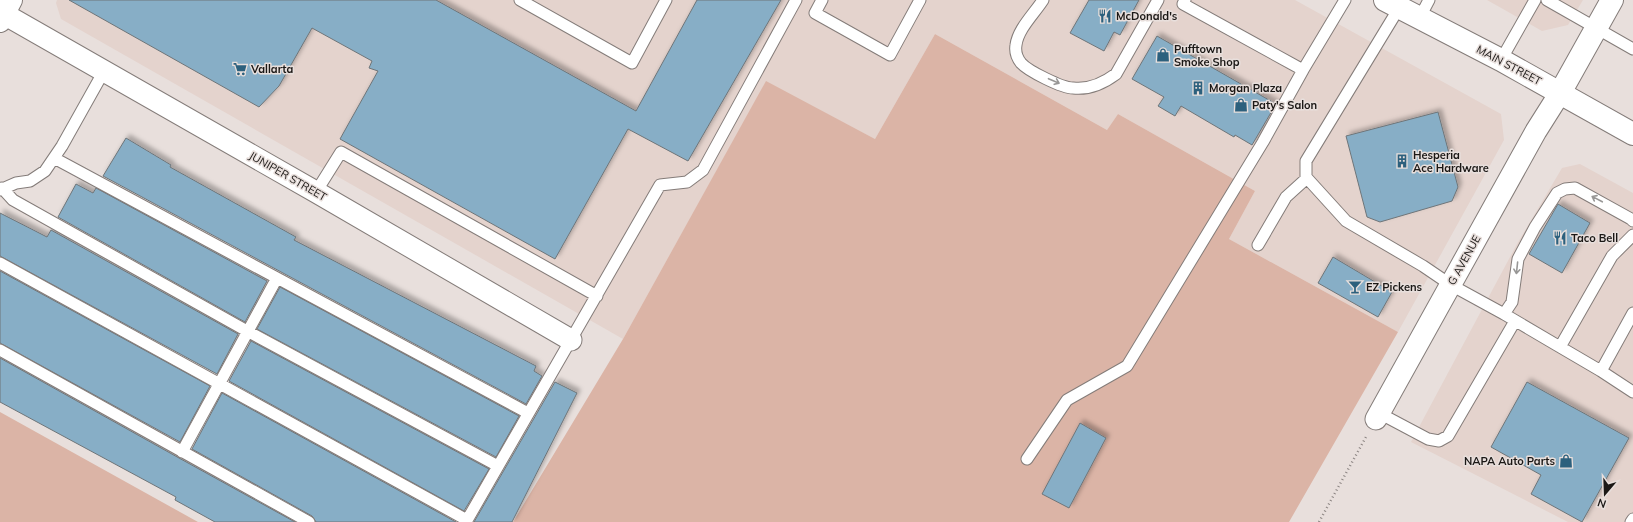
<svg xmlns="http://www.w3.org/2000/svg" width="1633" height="522" font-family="Mulish,sans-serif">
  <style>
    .built { fill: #e4d3cd }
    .green { fill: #dbb4a6 }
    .building { fill: #87aec6; stroke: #6e7579; filter: url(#shadow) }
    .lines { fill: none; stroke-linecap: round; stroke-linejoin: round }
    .service-casing { stroke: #847c79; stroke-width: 13 }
    .minor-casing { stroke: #847c79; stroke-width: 23 }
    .tertiary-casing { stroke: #847c79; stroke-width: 24 }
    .primary-casing { stroke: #847c79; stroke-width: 24 }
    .path { stroke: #8a8381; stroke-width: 2.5; stroke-dasharray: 1 3; stroke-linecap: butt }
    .service { stroke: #fff; stroke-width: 11 }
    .minor { stroke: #fff; stroke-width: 21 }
    .tertiary { stroke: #fff; stroke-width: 22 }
    .primary { stroke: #fff; stroke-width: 22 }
    .oneway { stroke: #989796 }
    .labels { text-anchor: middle; stroke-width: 3; stroke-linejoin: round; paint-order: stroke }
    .poi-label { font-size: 11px; font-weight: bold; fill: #1b1816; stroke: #e8dfdc; text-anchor: start }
    .street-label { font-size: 11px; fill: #1b1816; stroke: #e8dfdc }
  </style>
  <defs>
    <filter id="shadow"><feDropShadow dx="3.5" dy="-3.5" stdDeviation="2" flood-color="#0004"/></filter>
  </defs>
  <rect width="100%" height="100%" fill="#e8dfdc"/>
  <path class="built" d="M57 0H1295L1501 114 1504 140 1398 332 1229 239 1255 191 1118 114 1107 130 935 34 875 139 766 82 623 339 61 19 56 3Z
    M1487 0H1583L1568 25 1542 31Z
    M1580 164 1633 193V522H1568L1411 442 1517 244 1562 168Z"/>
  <path class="green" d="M935 34 1107 130 1118 114 1255 191 1229 239 1398 332 1289 522H513L623 339 766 81 875 139Z
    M0 412 198 522H0Z"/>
  <path class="building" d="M69 0H436L636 111 697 0H781L688 161 628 129 555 259 340 139 378 71 369 68 372 61 312 28 279 86 259 107Z
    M1089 0H1139L1120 35 1114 32 1104 51 1070 33Z
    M1157 36 1276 104 1252 145 1235 135 1234 137 1181 106 1175 116 1158 106 1164 97 1132 79Z
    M1438 112 1458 187 1452 201 1380 222 1367 217 1346 136Z
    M126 138 171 165 170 167 296 237 294 240 536 366 534 371 542 376 526 404 103 176Z
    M76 184 93 193 96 188 267 281 245 322 58 217Z
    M1558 204 1590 223 1562 273 1529 254Z
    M0 213 47 237 51 230 238 334 217 374 0 256Z
    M1333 257 1392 292 1378 317 1318 283Z
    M0 271 210 386 180 442 0 343Z
    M280 287 519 416 496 457 257 329Z
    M251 341 489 469 464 511 229 381Z
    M0 358 179 458 295 522H215L175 500 176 497 0 402Z
    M555 382 577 393 512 522H474Z
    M1527 382 1629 438 1582 522 1531 494 1541 475 1491 447Z
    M222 393 456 522H316L312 516 192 449Z
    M1080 423 1106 438 1069 508 1042 494Z"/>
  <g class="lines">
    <g class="service-casing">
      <path id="service" d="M520 0 632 63 666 0
        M822 0 815 13 890 55 920 0
        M1043 0C1034 14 1018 29 1016 45 1015 51 1017 58 1021 63 1028 71 1062 88 1073 88 1090 90 1104 83 1116 74L1158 0
        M1185 0 1183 4 1303 70 1345 0
        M1547 0 1633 49
        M1399 8 1306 161V177L1346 221 1423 266 1451 285 1504 314
        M1419 19 1429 0
        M1501 60 1535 0
        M54 158 277 278
        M2 188 13 200 247 331 498 466
        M0 190 16 183 30 181 45 171 62 146 104 71
        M316 192 341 152 597 296
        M1633 235 1612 256 1560 347 1601 371 1633 313
        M1258 245 1286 197 1307 178
        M0 263 467 520
        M1560 347 1504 314 1512 302 1518 259 1535 227 1557 193 1565 189 1575 188 1631 219 1633 221
        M0 350 309 522
        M1601 371 1633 392
        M1379 413 1428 439 1439 441 1448 436 1515 321
        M182 452 277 278 528 413
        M1027 459 1067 400 1127 366 1263 142 1303 70
        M466 522 660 185 687 182 703 170 796 0
        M1631 522 1633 519"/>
    </g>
    <g class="minor-casing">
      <path id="minor" d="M4 14 316 192 571 340
        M1376 419 1536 131 1560 93"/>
    </g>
    <g class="tertiary-casing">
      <path id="tertiary" d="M1560 93 1612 0"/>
    </g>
    <g class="primary-casing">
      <path id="primary" d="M1385 0 1501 60 1633 134
        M0 21 11 0"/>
    </g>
    <path class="path" d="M1319 522 1366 437"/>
    <use href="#service" class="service"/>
    <use href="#minor" class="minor"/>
    <use href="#tertiary" class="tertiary"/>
    <use href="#primary" class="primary"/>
  </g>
  <defs><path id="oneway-shaft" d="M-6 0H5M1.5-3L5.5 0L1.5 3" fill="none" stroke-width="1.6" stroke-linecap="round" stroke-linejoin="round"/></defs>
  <g class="oneway">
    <use href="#oneway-shaft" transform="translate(1054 81) rotate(23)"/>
    <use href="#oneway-shaft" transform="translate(1597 199) rotate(-152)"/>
    <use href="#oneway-shaft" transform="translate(1517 268) rotate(96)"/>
  </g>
  <defs>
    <g id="restaurant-bare" transform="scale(1.08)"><path d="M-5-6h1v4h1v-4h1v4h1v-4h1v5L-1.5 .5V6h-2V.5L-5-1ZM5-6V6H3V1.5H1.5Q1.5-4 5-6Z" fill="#2c607d" stroke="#e8dfdc" stroke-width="2.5" paint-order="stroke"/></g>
    <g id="shop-bare" transform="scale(1.08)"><path d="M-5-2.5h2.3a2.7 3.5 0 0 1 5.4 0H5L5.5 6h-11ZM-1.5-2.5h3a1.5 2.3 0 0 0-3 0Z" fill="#2c607d" stroke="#e8dfdc" stroke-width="2.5" paint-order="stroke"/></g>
    <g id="supermarket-bare" transform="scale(1.08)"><path d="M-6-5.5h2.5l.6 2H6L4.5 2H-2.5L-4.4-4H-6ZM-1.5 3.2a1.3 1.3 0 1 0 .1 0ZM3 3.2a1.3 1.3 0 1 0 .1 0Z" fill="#2c607d" stroke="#e8dfdc" stroke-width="2.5" paint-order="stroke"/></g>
    <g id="building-bare" transform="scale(1.08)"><path d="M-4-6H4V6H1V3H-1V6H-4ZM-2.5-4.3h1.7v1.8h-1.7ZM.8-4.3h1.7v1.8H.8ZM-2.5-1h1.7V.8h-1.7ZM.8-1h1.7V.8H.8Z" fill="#2c607d" stroke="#e8dfdc" stroke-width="2.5" paint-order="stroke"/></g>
    <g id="bar-bare" transform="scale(1.08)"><path d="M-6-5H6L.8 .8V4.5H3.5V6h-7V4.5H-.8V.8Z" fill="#2c607d" stroke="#e8dfdc" stroke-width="2.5" paint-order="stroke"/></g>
  </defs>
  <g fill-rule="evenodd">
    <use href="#restaurant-bare" x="1105" y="16"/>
    <use href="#shop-bare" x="1163" y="55"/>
    <use href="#supermarket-bare" x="240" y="69"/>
    <use href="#building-bare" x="1198" y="88"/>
    <use href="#shop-bare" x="1241" y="105"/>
    <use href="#building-bare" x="1402" y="161"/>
    <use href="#restaurant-bare" x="1560" y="238"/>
    <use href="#bar-bare" x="1355" y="287"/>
    <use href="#shop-bare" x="1566" y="461"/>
  </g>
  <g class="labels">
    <g class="poi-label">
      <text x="1116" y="20">McDonald's</text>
      <text x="1174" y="53">Pufftown<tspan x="1174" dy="13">Smoke Shop</tspan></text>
      <text x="251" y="73">Vallarta</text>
      <text x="1209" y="92">Morgan Plaza</text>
      <text x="1252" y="109">Paty's Salon</text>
      <text x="1413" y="159">Hesperia<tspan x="1413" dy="13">Ace Hardware</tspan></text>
      <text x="1571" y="242">Taco Bell</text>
      <text x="1366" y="291">EZ Pickens</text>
      <text x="1555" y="465" text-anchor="end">NAPA Auto Parts</text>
    </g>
    <g class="street-label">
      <text transform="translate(1509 65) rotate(28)" y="4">MAIN STREET</text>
      <text transform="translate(288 176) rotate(30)" y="4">JUNIPER STREET</text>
      <text transform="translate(1464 260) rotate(-61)" y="4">G AVENUE</text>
    </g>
  </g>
  <g transform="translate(1605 494) rotate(199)" stroke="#e8dfdc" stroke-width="3" paint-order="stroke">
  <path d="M0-3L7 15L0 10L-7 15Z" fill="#1b1816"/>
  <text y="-6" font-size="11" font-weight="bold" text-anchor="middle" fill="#1b1816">N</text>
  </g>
</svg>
